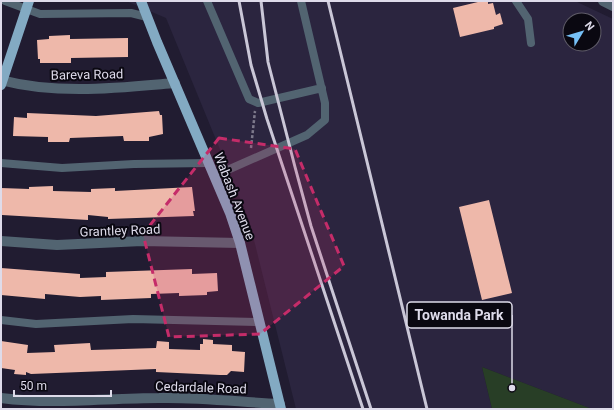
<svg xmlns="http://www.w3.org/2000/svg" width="614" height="410" font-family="Roboto,sans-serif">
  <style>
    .built { fill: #2b253f; fill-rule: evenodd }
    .green { fill: #283e26 }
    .building { fill: #eeb8aa }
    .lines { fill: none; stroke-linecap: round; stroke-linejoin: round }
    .path { stroke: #7d798b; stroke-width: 2.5; stroke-dasharray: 3 2; stroke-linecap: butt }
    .service { stroke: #526471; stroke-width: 8 }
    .minor { stroke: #526471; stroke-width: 10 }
    .tertiary { stroke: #526471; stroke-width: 10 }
    .primary { stroke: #83aac3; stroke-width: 10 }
    .rail { stroke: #cac7d7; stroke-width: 3 }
    .marked { fill: #c52c69; fill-opacity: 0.2; stroke: #c52c69; stroke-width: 3; stroke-dasharray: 8 5; stroke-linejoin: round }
    .labels { text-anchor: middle; stroke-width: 4; stroke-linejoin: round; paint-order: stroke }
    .street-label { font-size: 13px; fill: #dedbea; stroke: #0a0811 }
    .leader { fill: none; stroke: #dedbea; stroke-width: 1.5 }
    .callout-dot { fill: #dedbea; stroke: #0a0811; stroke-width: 1.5 }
    .callout { fill: #0a0811; stroke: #dedbea; stroke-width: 1.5 }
    .callout-label { font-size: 14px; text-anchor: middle; font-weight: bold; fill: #dedbea }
  </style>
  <rect width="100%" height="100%" fill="#211c31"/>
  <path class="built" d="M126 1H575L613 19V409H592L482 367 492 409H296L249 220 166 18ZM570 20H594V44H570Z"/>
  <path class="green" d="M482 367 592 409H492Z"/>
  <path class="building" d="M482 1H488V4L493 3 496 15 500 13 503 24 494 27V29L460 37 453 8Z
    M70 35V39L128 38V57L71 58V63H40V59H38L37 40 49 39V36Z
    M159 111 160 115H162L163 134 149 137V141H124L123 136 70 138 69 142H48V137L13 136 14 117 27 118V113L96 116Z
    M53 186V191L91 192V189L115 188V191L192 187 195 211H193L194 216 108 219V217L88 215V220L2 215 1 188 29 189V187Z
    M489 200 512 293 482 300 459 207Z
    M1 268 80 274V278L106 277V272L192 269V274L217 273 218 291 207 292V295L179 296V293L151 294V298L101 300V296L80 297 45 294V299L1 295Z
    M203 339 213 340V344L232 345V351L245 352 244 372 231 371 227 375H220L156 372V369L31 374 26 372V375L14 374 15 370 1 368V341L28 345 27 353 55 352 54 345 90 343 91 350 156 348 157 341 169 342V349L200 350V344H203Z"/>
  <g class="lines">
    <path class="path" d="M251 148 255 111"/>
    <path class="service" d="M5 1 40 14 131 13 147 17
      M207 1 249 99 258 103 322 88
      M516 1 528 19 531 43
      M1 163 62 168 134 164 209 163
      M214 176 307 135 325 120V103L301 1
      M1 320 36 324 133 319 260 322"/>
    <path class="minor" d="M603 1 613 6
      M1 80C58 95 117 88 175 83
      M1 398C54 405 106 398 159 398 199 397 239 402 280 404"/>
    <path class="tertiary" d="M1 241 57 245 142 241 240 243"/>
    <path class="primary" d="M141 1 157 42 230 213 240 243 281 409
      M1 85 29 1"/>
    <path class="rail" d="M239 1 251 65 267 119 363 409
      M261 1 268 62 295 167 311 226 371 409
      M328 1 427 409"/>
  </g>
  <path class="marked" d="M219 138 295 149 344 266 260 334 169 337 143 234Z"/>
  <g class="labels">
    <g class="street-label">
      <text transform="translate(87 74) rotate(-1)" y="5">Bareva Road</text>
      <text transform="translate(235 196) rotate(69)" y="5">Wabash Avenue</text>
      <text transform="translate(120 230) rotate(-2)" y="5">Grantley Road</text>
      <text transform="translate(201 387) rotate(2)" y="5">Cedardale Road</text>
    </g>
  </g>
  <path class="leader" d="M512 388L512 315"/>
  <circle class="callout-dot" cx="512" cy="388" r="4"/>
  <rect class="callout" x="407" y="302" width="105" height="26" rx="4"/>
  <g class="callout-label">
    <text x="459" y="320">Towanda Park</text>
  </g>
  <rect width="614" height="410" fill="none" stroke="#dedbea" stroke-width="4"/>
  <g transform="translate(582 32) rotate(52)"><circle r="19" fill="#0a0811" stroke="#5f5c68"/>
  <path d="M0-3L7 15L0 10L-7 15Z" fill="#76c0f7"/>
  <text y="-6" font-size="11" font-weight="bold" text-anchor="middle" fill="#dedbea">N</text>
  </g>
  <path d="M14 390v6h97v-6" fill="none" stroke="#dedbea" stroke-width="2"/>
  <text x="20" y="390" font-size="12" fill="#dedbea" stroke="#0a0811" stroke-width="3" paint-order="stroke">50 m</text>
</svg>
